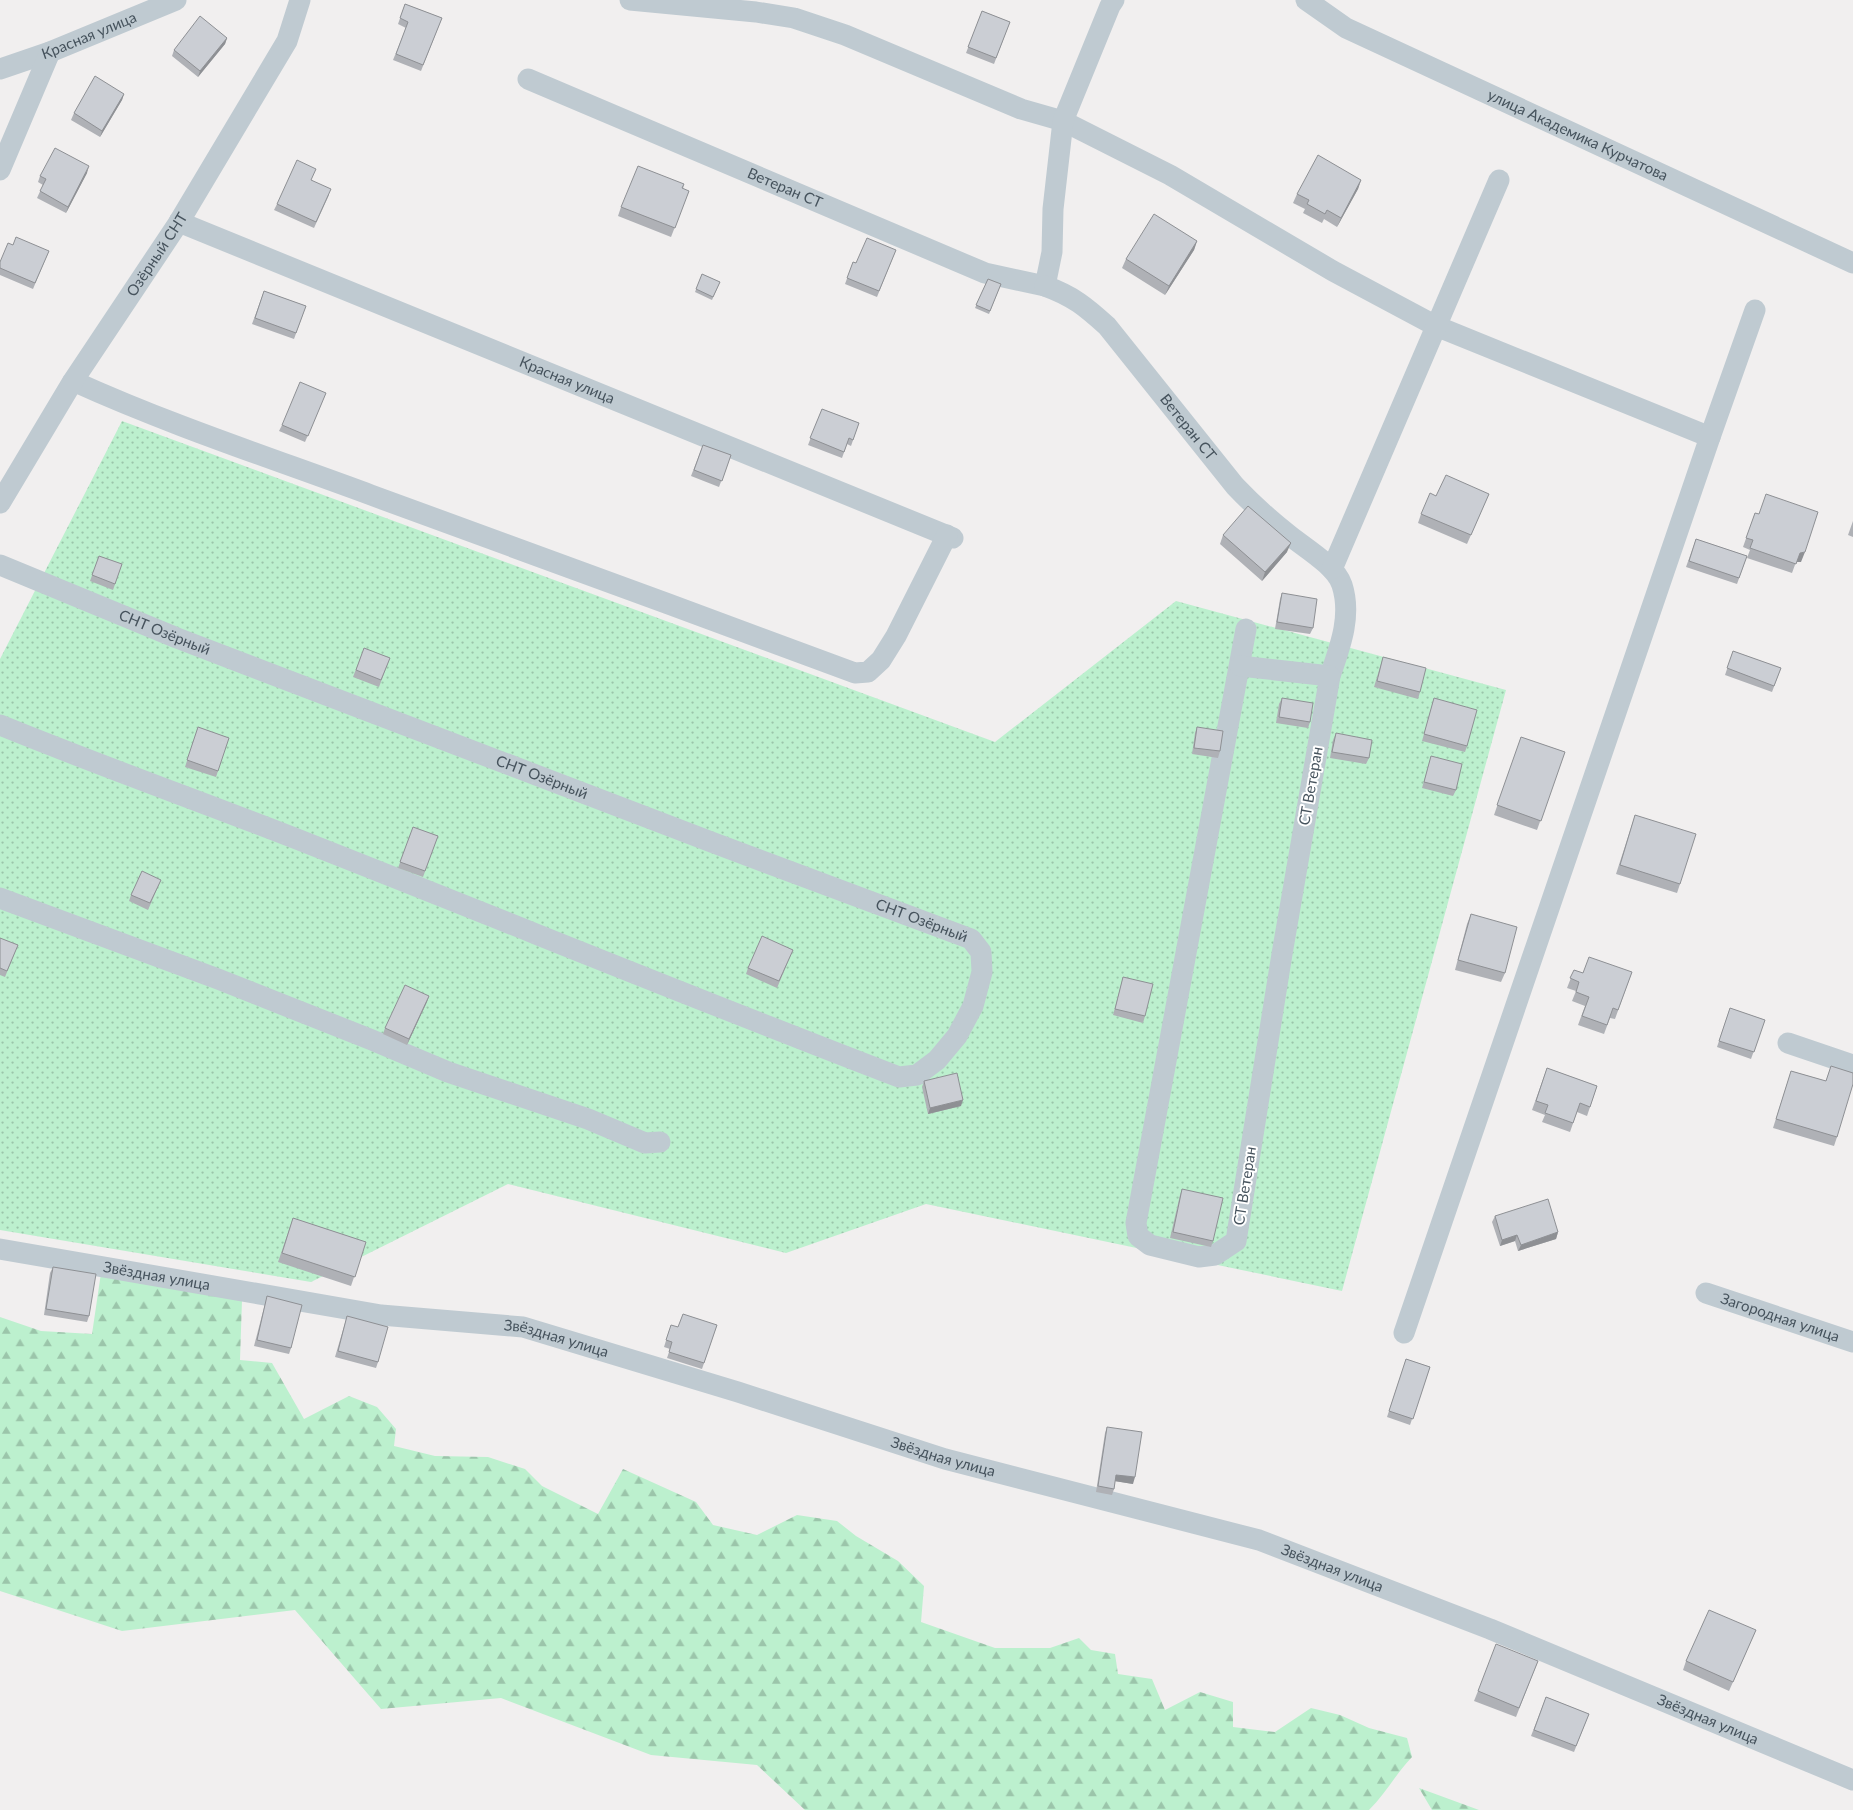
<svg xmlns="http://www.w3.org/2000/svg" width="1853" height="1810" font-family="Lato,sans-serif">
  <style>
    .green { fill: url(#green-dots) }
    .forest { fill: url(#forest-firs) }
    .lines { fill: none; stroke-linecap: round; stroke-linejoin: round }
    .street { stroke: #bfcad1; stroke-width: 21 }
    .wall { fill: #afb1b6 }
    .shaded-wall { fill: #8e9094 }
    .building { fill: #cbced4; stroke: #8e9094 }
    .labels { text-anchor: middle; stroke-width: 4; stroke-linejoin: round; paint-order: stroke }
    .street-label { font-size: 15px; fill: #46535d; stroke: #fff }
  </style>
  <defs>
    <pattern id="green-dots" width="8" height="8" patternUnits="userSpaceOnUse" patternTransform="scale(1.25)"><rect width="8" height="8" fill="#bcf0ce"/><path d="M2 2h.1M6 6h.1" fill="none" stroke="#9bc5aa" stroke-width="1.8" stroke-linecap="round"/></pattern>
    <pattern id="forest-firs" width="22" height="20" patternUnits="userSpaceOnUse" patternTransform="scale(1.25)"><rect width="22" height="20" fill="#bcf0ce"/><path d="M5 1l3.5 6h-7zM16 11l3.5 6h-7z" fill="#9bc5aa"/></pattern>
  </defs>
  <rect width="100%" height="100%" fill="#f1efef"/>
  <path class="green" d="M122 421 995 742 1176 601 1506 690 1342 1291 926 1204 786 1253 508 1184 311 1282 0 1230V659Z"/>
  <path class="forest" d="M101 1273 242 1300 240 1360 272 1363 304 1419 349 1396 377 1407 396 1429 394 1446 435 1456 488 1457 525 1469 542 1486 598 1514 623 1469 696 1502 713 1525 757 1535 797 1515 837 1521 856 1536 898 1561 924 1586 921 1622 995 1648H1050L1079 1638 1091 1650 1115 1654 1118 1674 1152 1679 1165 1710 1200 1692 1233 1702V1727L1275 1732 1311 1708 1340 1715 1369 1728 1407 1738 1412 1757C1395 1775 1386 1793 1369 1810H805L757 1765 651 1755 501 1698 381 1709 295 1610 122 1631 0 1591V1317L41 1331 92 1334Z
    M1419 1788 1479 1810H1432Z"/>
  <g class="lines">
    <g class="street">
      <path d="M630 0 756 12 794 18 845 35 1021 109 1063 121 1170 175 1333 271 1436 326 1710 437"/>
      <path id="s1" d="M1306 0 1346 28 1853 263"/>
      <path id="s2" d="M0 69 50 52 176 0"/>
      <path id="s3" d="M528 79 985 273 1045 286 1052 252 1053 209 1063 121 1110 6 1114 0"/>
      <path d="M0 170 50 52"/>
      <path id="s4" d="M179 222 953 538"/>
      <path id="s5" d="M1045 286C1073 296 1086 307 1107 326L1235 486C1252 504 1270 520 1289 535 1305 548 1336 566 1342 585 1352 616 1340 647 1330 676L1282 954 1236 1241 1215 1255 1199 1257 1150 1245 1138 1236 1136 1223 1246 629"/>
      <path d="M73 381C170 425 271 458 371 495 532 554 694 613 855 673L868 672 881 660 896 636 947 535"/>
      <path id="s6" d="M0 503 73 381 179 222 287 41 300 0"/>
      <path id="s7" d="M0 565 177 638 714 843 971 939 981 952 982 972 973 1006 957 1036 937 1060 917 1075 899 1077C703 1002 508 922 312 845 208 804 103 767 0 725"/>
      <path d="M1332 569 1499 180"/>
      <path d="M1240 666 1330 676"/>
      <path d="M0 898 218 979 372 1040 448 1072 588 1119 645 1143 660 1142"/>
      <path d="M1788 1043 1853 1065"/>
      <path id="s8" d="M0 1249 381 1315 523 1327 738 1392 945 1459 1259 1540 1490 1629 1853 1780"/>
      <path id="s9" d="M1706 1293 1853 1342"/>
      <path d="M1404 1333 1710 437 1755 310"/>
    </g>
  </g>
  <path class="wall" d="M405 4 442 18 421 71 393 60 406 28 398 24Z
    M982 11 1010 22 994 64 966 53Z
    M227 38 225 44 198 77 172 56 174 50Z
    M124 94 122 100 100 137 71 120 74 113Z
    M87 173 66 213 37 198 43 185 38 182 40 176Z
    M312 180 329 195 314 228 274 210 277 204Z
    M1361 180 1358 189 1337 227 1324 219 1322 223 1303 213 1305 209 1293 203 1297 194Z
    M684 184 683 189 689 191 671 237 618 216 621 207Z
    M1197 241 1194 250 1165 295 1122 268 1126 259Z
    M13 245 49 251 33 289 0 275V262Z
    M896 250 877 297 845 284 853 262 856 263Z
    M702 274 720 282 712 300 695 292Z
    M988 279 1001 284 989 314 975 308Z
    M264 291 306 306 294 339 252 324Z
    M326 393 305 442 279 431 282 425Z
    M822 409 859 423 851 446 847 444 842 458 808 445Z
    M703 445 731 455 719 487 691 476Z
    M1489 494 1467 544 1418 523 1421 514 1436 496Z
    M1755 513 1801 562H1796L1792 573 1747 558 1750 550 1743 547Z
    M1853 521V537L1848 535Z
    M1223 535 1287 552 1262 581 1220 544Z
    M1696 539 1747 556 1737 584 1686 567Z
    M99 556 122 564 113 590 90 581Z
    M1282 593 1313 628 1310 634 1275 629 1280 599Z
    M364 648 390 658 379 687 353 677Z
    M1733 651 1781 668 1772 692 1725 675Z
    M1383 657 1420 692 1418 699 1374 687Z
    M1282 698 1310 722 1308 728 1276 723 1279 704Z
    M1434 698 1467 746 1465 752 1422 741Z
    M198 727 229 738 216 777 185 767Z
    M1197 727 1220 751 1218 758 1192 754 1195 733Z
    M1336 733 1369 758 1366 764 1330 758 1333 740Z
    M1521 737 1565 752 1537 830 1494 815Z
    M1431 756 1456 790 1453 796 1422 788Z
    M1635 815 1680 884 1677 893 1616 874Z
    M413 827 438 836 423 877 398 868Z
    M161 880 148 910 129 901 131 895Z
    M1471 914 1505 973 1501 982 1455 970 1467 924Z
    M0 938 18 945 5 977 0 975Z
    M793 950 777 988 746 974 748 968Z
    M1574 970 1583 973 1632 972 1615 1019 1610 1018 1604 1034 1578 1025 1585 1006 1572 1001 1576 991 1567 988Z
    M1123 977 1145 1016 1143 1023 1113 1015Z
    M429 996 407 1045 383 1034 385 1028Z
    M1730 1008 1765 1020 1751 1059 1717 1047Z
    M1831 1066 1837 1137 1834 1146 1773 1128 1791 1071 1826 1081Z
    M1547 1068 1597 1086 1587 1116 1577 1112 1570 1132 1542 1122 1545 1115 1532 1110Z
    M924 1081 961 1106 928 1114 922 1087Z
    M1182 1189 1213 1241 1211 1247 1170 1238 1180 1195Z
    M1495 1216 1558 1232 1556 1239 1518 1251 1515 1241 1500 1246 1492 1222Z
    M293 1218 366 1242 351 1286 278 1262Z
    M53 1267 89 1316 87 1322 44 1315 50 1273Z
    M267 1296 291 1348 289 1354 254 1346Z
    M347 1316 378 1362 376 1368 335 1357Z
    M717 1325 702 1369 667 1358 670 1349 664 1347 669 1331 678 1327Z
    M1406 1359 1430 1367 1410 1425 1387 1417Z
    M1107 1427 1133 1484 1115 1481 1114 1489 1112 1495 1096 1492 1105 1433Z
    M1756 1630 1729 1691 1683 1670 1686 1661Z
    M1538 1661 1516 1717 1474 1701 1478 1691Z
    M1546 1697 1589 1714 1574 1752 1531 1736Z"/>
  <path class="shaded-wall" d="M227 38 225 44 198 77 200 71Z
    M124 94 122 100 100 137 102 131Z
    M89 166 87 173 66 213 68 207Z
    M1361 180 1358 189 1337 227 1341 218Z
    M1197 241 1194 250 1165 295 1169 286Z
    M1291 543 1287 552 1262 581 1265 572Z
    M1805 552 1801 562H1796L1800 553Z
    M429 996 427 1002 407 1045 409 1039Z
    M963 1100 961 1106 928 1114 930 1108Z
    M1558 1232 1556 1239 1518 1251 1521 1245Z
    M1517 1235 1515 1241 1500 1246 1502 1240Z
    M1116 1475 1135 1477 1133 1484 1114 1481Z"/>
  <path class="building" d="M405 4 442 18 423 65 396 54 408 22 400 18Z
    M982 11 1010 22 996 58 968 47Z
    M200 16 227 38 200 71 174 50Z
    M95 76 124 94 102 131 74 113Z
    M55 148 89 166 68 207 40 191 46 179 40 176Z
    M1318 155 1361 180 1341 218 1327 210 1325 214 1307 204 1309 200 1297 194Z
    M297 160 316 169 311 180 331 189 316 222 277 204Z
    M638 166 684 184 682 188 689 191 675 228 621 207Z
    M1154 214 1197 241 1169 286 1126 259Z
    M16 237 49 251 35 283 0 268V262L8 243 13 245Z
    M867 238 896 250 879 291 847 278 853 262 856 263Z
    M702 274 720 282 713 297 696 289Z
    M988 279 1001 284 990 311 976 305Z
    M264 291 306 306 296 333 255 318Z
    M300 382 326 393 308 436 282 425Z
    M822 409 859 423 853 440 849 438 844 452 810 438Z
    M703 445 731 455 722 481 694 470Z
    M1446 475 1489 494 1471 535 1421 514 1430 493 1436 496Z
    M1766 494 1818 512 1805 552 1800 553 1796 564 1750 548 1753 540 1746 538 1755 513 1759 514Z
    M1248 506 1291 543 1265 572 1223 535Z
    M1696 539 1747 556 1739 578 1689 561Z
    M99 556 122 564 115 584 92 575Z
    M1282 593 1317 599 1313 628 1277 622Z
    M364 648 390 658 381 680 356 670Z
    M1733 651 1781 668 1774 686 1727 668Z
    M1383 657 1426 668 1420 692 1377 681Z
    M1282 698 1313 703 1310 722 1279 717Z
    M1434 698 1477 710 1467 746 1424 734Z
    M198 727 229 738 218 771 187 760Z
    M1197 727 1223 731 1220 751 1194 748Z
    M1336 733 1372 740 1369 758 1332 752Z
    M1521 737 1565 752 1541 821 1497 805Z
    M1431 756 1462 764 1456 790 1424 782Z
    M1635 815 1696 834 1680 884 1620 865Z
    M413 827 438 836 425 871 400 862Z
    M142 871 161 880 150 903 131 895Z
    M1471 914 1517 927 1505 973 1458 960Z
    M762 936 793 950 779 981 748 968Z
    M0 938 18 945 7 971 0 968Z
    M1589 957 1632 972 1618 1010 1613 1008 1607 1025 1582 1016 1589 997 1576 992 1579 982 1570 978 1574 970 1583 973Z
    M1123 977 1153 984 1145 1016 1115 1009Z
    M405 985 429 996 409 1039 385 1028Z
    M1730 1008 1765 1020 1754 1052 1719 1041Z
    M1831 1066 1853 1073V1084L1837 1137 1776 1119 1791 1071 1826 1081Z
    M1547 1068 1597 1086 1590 1107 1580 1103 1573 1123 1545 1113 1548 1105 1536 1101Z
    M957 1073 963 1100 930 1108 924 1081Z
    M1182 1189 1223 1198 1213 1241 1173 1232Z
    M1548 1199 1558 1232 1521 1245 1517 1235 1502 1240 1495 1216Z
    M293 1218 366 1242 355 1277 282 1253Z
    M53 1267 96 1274 89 1316 46 1309Z
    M267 1296 302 1305 291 1348 257 1340Z
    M683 1314 717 1325 704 1363 669 1352 672 1342 666 1340 671 1325 678 1327Z
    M347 1316 388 1327 378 1362 338 1351Z
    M1406 1359 1430 1367 1413 1419 1389 1411Z
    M1107 1427 1142 1432 1135 1477 1116 1475 1114 1489 1098 1486Z
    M1709 1610 1756 1630 1733 1682 1686 1661Z
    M1496 1644 1538 1661 1519 1708 1478 1691Z
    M1546 1697 1589 1714 1576 1746 1534 1730Z"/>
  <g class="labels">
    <g class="street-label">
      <text dy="5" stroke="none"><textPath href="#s2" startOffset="95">Красная улица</textPath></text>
      <text dy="5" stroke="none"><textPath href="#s1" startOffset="304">улица Академика Курчатова</textPath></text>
      <text dy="5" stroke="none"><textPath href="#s3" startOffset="279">Ветеран СТ</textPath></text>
      <text dy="5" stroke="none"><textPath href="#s6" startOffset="294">Озёрный СНТ</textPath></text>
      <text dy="5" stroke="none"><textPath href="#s4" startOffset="419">Красная улица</textPath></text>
      <text dy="5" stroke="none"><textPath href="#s5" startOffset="204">Ветеран СТ</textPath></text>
      <text dy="5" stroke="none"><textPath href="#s7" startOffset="178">СНТ Озёрный</textPath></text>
      <text dy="5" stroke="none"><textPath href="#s7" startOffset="582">СНТ Озёрный</textPath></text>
      <text transform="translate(1311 786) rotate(-80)" y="5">СТ Ветеран</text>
      <text dy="5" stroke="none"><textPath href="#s7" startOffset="988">СНТ Озёрный</textPath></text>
      <text transform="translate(1245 1186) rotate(-81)" y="5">СТ Ветеран</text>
      <text dy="5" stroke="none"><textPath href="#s8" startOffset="159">Звёздная улица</textPath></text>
      <text dy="5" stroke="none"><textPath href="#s9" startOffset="78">Загородная улица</textPath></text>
      <text dy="5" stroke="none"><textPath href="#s8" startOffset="564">Звёздная улица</textPath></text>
      <text dy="5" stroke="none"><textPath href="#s8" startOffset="969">Звёздная улица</textPath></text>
      <text dy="5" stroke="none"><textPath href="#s8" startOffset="1374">Звёздная улица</textPath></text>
      <text dy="5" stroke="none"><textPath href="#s8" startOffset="1779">Звёздная улица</textPath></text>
    </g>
  </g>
</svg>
